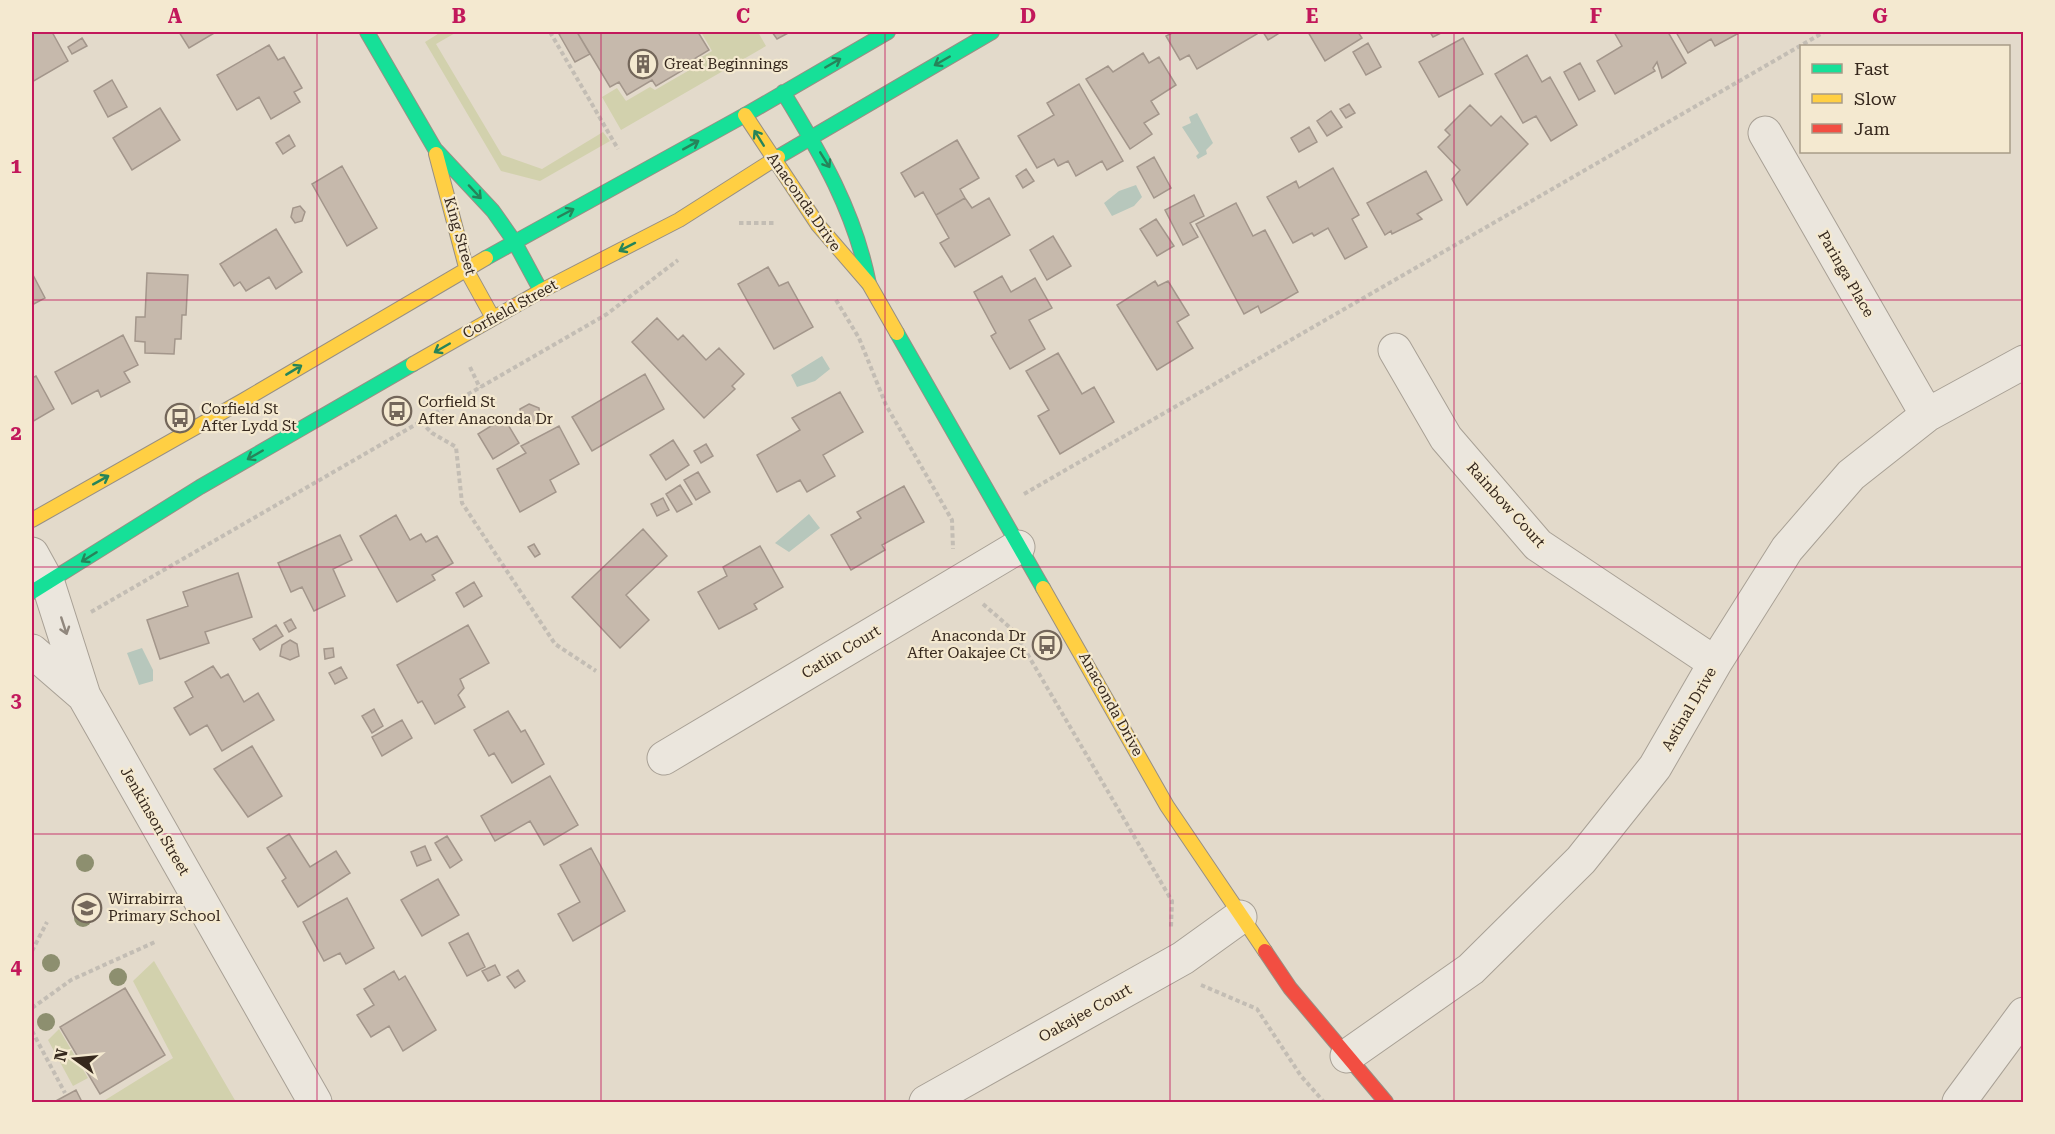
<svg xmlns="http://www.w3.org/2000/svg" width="2055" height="1134" font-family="'Roboto Serif',serif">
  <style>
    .green { fill: #d2d1ad }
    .water { fill: #b7c7bc }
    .building { fill: #c6b9ac; stroke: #a3968b; stroke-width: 1.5 }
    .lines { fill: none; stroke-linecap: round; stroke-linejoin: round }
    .street-casing { stroke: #a8a095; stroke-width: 35 }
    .fast-casing { stroke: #978f84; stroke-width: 16 }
    .slow-casing { stroke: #978f84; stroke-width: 16 }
    .jam-casing { stroke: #978f84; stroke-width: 16 }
    .path { stroke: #c3bdb4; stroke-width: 4; stroke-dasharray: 4.5 3; stroke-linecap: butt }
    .street { stroke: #ebe6dd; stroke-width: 33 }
    .fast { stroke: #16e098; stroke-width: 14 }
    .slow { stroke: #ffcf43; stroke-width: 14 }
    .jam { stroke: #f24e42; stroke-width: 14 }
    .tree { fill: #8d8f6f }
    .oneway { stroke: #26845a }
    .oneway2 { stroke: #90877d }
    .grid { fill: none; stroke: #c2185b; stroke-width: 1.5; stroke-opacity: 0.55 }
    .labels { text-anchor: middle; stroke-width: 4.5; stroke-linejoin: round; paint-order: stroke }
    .poi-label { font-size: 15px; fill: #36281d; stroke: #f4e9d0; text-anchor: start }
    .street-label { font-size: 15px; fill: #36281d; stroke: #f4e9d0 }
    .neatline { fill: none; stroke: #c2185b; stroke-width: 2 }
    .grid-label { font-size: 20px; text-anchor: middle; font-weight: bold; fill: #c2185b }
  </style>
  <rect width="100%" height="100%" fill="#e3dacb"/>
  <path class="green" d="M441 32H457L436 44 502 155 542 169 603 132 610 141 540 181 501 171 425 42Z
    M701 32H758L766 46 621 130 602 97 617 88 626 101 650 87 655 90 693 68 691 63 712 51Z
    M154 961 236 1102H102L173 1058 133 981Z
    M59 1029 88 1078 73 1086 48 1040Z"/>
  <path class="water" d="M1197 113 1213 143 1206 150 1207 154 1198 159 1196 156 1199 153 1182 127 1191 123 1189 117Z
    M1136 185 1142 197 1134 206 1112 216 1104 203 1119 191Z
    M822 356 830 369 815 381 797 387 791 375Z
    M809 514 820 528 789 552 775 543Z
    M142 648 153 670V681L139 685 127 653Z"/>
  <path class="building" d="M32 32H52L68 61 32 82Z
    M179 32H216L189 48Z
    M564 32H577L590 54 575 62 559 34Z
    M577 32H698L709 50 689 62 690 66 656 86 652 80 627 95 619 82 610 87Z
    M772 32H790L777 39Z
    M1174 32H1256L1257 34 1197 69 1189 55 1180 60 1166 36Z
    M1263 32H1281L1268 40Z
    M1308 32H1358L1362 38 1325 61Z
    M1430 32H1443L1433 37Z
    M1614 32H1668L1686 63 1662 78 1657 62 1653 68 1655 71 1615 94 1597 61 1622 46Z
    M1676 32H1738L1739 33 1715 46 1711 39 1688 53Z
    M82 38 87 46 72 54 68 47Z
    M1463 38 1483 74 1439 97 1419 62Z
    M1368 43 1381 67 1366 75 1353 52Z
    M269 45 278 60 284 57 302 88 294 92 300 102 271 119 259 97 237 110 217 75Z
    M1143 53 1149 63 1159 57 1176 85 1151 101 1159 114 1144 123 1152 134 1130 149 1086 79 1108 66 1113 72Z
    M1527 55 1542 82 1550 77 1577 125 1551 141 1536 116 1523 123 1495 74Z
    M1580 63 1595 91 1579 100 1564 72Z
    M112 80 127 107 108 117 94 91Z
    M1079 84 1123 161 1107 170 1102 161 1076 176 1068 161 1058 166 1054 159 1037 168 1018 136 1054 115 1047 103Z
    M1349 104 1355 113 1346 118 1340 109Z
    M1470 105 1491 126 1501 116 1528 144 1467 205 1452 179 1460 170 1438 147 1450 135 1445 130Z
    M160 108 180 140 132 170 113 138Z
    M1331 111 1342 127 1327 136 1317 121Z
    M1309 127 1317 142 1299 152 1291 138Z
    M289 135 295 146 283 154 276 143Z
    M957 140 979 178 960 189 965 198 936 215 923 192 915 197 901 173Z
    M1154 157 1171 188 1154 198 1137 167Z
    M342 166 377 228 347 246 312 184Z
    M1333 168 1359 215 1352 219 1367 247 1345 259 1328 228 1314 236 1312 233 1293 243 1267 197 1296 181 1299 188Z
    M1026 169 1034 181 1023 188 1016 176Z
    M1426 171 1442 200 1417 214 1422 219 1392 234 1391 231 1385 235 1367 203Z
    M1194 195 1204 216 1190 223 1198 237 1183 245 1165 210Z
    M965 198 972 208 989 198 1010 235 955 267 940 243 949 238 936 215Z
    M1236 203 1253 236 1265 230 1298 292 1261 313 1258 306 1244 314 1196 224Z
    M300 206 305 212 302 221 295 223 291 217 293 208Z
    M1156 219 1174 246 1157 256 1140 229Z
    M276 229 302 272 276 289 269 277 246 291 240 282 234 286 220 264Z
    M1053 236 1071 266 1047 280 1030 250Z
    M768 267 779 286 788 282 813 327 774 349 738 284Z
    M32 273 45 298 32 305Z
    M147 273 188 275 186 315H182L181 339H175L174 354 145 353V342L135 341 136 317H145Z
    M1002 276 1011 292 1035 278 1052 308 1029 320 1045 349 1010 369 991 336 996 333 974 292Z
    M1155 281 1158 286 1168 281 1189 315 1177 322 1193 348 1157 370 1117 305Z
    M657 318 678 340 683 335 706 360 719 348 744 374 732 386 735 389 704 418 632 342Z
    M123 335 138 365 124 372 130 382 101 397 98 390 72 404 55 372Z
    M1058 353 1082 394 1094 387 1114 422 1060 454 1038 416 1049 410 1026 371Z
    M645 374 664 409 592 451 572 417Z
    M36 376 54 409 32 422V378Z
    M840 392 863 432 823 455 835 476 807 492 800 480 777 492 757 455 800 430 792 418Z
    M529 404 539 408 540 419 530 426 521 419 520 409Z
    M504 418 519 443 493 459 478 434Z
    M559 426 579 464 550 480 556 492 520 512 497 469 526 453 521 446Z
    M673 440 689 465 666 480 650 455Z
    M706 444 713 456 701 463 694 451Z
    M698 472 710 492 696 500 684 480Z
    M680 485 692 504 677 512 666 494Z
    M904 486 924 522 882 545 885 550 851 570 831 535 861 518 857 512Z
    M663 498 669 510 657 516 651 504Z
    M396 515 410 540 421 534 426 542 437 536 453 563 432 575 435 580 397 602 360 536Z
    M643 529 667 556 626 595 649 620 620 648 572 597Z
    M340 535 352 560 333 569 345 596 314 611 302 587 291 592 278 563Z
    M534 544 540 554 535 557 528 547Z
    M760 546 783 587 754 604 757 609 719 629 698 592 727 576 723 567Z
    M238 573 252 617 205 632 209 643 160 659 147 620 188 606 183 592Z
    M474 582 482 596 464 607 456 593Z
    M291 619 296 628 289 632 284 623Z
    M276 625 283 636 260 650 253 639Z
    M468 625 489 663 460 679 464 688 458 695 465 707 435 724 422 701 418 703 397 665Z
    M290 640 297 644 299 656 290 660 280 656 282 645Z
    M333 648 334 657 325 659 324 649Z
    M213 666 221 678 228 674 244 702 258 693 274 720 222 751 207 725 190 735 174 708 193 697 185 682Z
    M341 667 347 678 335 684 329 673Z
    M374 709 383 726 372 733 362 716Z
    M508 711 521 732 525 730 544 764 512 783 494 753 489 756 474 730Z
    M402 720 412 738 382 756 372 737Z
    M252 746 282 796 248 817 214 769Z
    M550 776 578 825 544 845 530 821 495 841 481 816Z
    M289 834 310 867 336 851 350 873 298 907 282 881 286 878 267 848Z
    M447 836 462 860 450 868 435 843Z
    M425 846 431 860 417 866 411 852Z
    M591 848 625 911 573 941 558 914 580 902 560 865Z
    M438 879 459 915 422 936 401 900Z
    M347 898 374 948 346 964 340 953 324 961 303 922Z
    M468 933 485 967 467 976 449 943Z
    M495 965 500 975 488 981 482 971Z
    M518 970 525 981 515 988 507 977Z
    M394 971 399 980 405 976 436 1030 403 1051 389 1026 371 1037 357 1015 374 1005 364 989Z
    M125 988 165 1055 100 1094 60 1027Z
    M76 1090 82 1102H54Z"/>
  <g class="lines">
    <g class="street-casing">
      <path id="street" d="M1765 133 1927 415
        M1395 350 1446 438 1538 545 1715 663
        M32 554 48 583 84 696 315 1102
        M32 651 84 696
        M664 758 1018 547
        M1347 1056 1471 969 1581 860 1655 767 1715 663 1787 549 1851 475 1927 415 2024 362
        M926 1102 1183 958 1240 917
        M1959 1102 2024 1014"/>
    </g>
    <g class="fast-casing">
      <path id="fast" d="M367 32 435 149 493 211 514 241 541 291
        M783 92C821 154 855 212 869 284
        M778 157 992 32
        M486 258 745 115 888 32
        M897 333 1043 588
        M32 592 200 487 413 364"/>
    </g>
    <g class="slow-casing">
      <path id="slow" d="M745 115 818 225 869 284 897 333
        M436 154 467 271 493 318
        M413 364 541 291 679 220 778 157
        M32 520 244 400 486 258
        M1043 588 1167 806 1265 951"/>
    </g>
    <g class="jam-casing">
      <path id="jam" d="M1265 951 1290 988 1386 1102"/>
    </g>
    <path class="path" d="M550 32 618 149
      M739 223H776
      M836 300 859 338 886 405 952 520 953 549
      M470 367 480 388
      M421 422 432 433 456 447 462 503 555 644 596 671
      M1024 494 1824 32
      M983 604 1014 631 1172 901 1171 927
      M91 612 607 314 678 260
      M32 951 47 922
      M1201 985 1257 1009 1301 1076 1324 1102
      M32 1008 71 980 155 942
      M32 1031 65 1093"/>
    <use href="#street" class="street"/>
    <use href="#fast" class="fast"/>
    <use href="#slow" class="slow"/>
    <use href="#jam" class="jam"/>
  </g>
  <g class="tree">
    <circle cx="85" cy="863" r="9"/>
    <circle cx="83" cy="918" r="9"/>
    <circle cx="51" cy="963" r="9"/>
    <circle cx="118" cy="977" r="9"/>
    <circle cx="46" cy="1022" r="9"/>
  </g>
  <defs><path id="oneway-shaft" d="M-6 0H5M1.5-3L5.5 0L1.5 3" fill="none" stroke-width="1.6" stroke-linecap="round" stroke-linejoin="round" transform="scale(1.5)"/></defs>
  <g class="oneway">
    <use href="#oneway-shaft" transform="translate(942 61) rotate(150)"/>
    <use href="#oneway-shaft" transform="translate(833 63) rotate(-30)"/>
    <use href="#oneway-shaft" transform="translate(759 138) rotate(-122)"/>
    <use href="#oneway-shaft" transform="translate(691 145) rotate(-29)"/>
    <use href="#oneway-shaft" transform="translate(825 160) rotate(58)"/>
    <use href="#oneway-shaft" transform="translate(475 192) rotate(47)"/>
    <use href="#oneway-shaft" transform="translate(566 213) rotate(-28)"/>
    <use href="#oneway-shaft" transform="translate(627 247) rotate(153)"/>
    <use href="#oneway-shaft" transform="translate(442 348) rotate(150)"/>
    <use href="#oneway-shaft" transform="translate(294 370) rotate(-31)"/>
    <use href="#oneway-shaft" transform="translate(255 455) rotate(150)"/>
    <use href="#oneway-shaft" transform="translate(101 480) rotate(-29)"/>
    <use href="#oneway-shaft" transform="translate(89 557) rotate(148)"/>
  </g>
  <use class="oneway2" href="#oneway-shaft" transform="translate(64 626) rotate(72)"/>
  <path class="grid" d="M317 32V1102M601 32V1102M885 32V1102M1170 32V1102M1454 32V1102M1738 32V1102M32 300H2024M32 567H2024M32 834H2024"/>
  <defs>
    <g id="building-ring" transform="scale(1.5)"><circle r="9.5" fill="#f4e9d0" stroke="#73665a" stroke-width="1.5"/><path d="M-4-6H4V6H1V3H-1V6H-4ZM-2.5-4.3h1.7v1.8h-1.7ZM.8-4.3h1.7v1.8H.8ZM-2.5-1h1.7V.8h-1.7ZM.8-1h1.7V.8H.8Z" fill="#73665a"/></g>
    <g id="bus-ring" transform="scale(1.5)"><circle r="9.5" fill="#f4e9d0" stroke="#73665a" stroke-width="1.5"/><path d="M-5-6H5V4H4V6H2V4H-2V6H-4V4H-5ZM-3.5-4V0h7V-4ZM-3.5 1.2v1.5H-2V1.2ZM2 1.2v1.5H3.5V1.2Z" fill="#73665a"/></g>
    <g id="school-ring" transform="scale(1.5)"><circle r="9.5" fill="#f4e9d0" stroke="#73665a" stroke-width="1.5"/><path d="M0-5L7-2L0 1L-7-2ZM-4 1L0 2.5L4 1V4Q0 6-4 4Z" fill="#73665a"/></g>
  </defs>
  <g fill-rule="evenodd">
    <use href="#building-ring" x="643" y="64"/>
    <use href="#bus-ring" x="397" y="411"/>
    <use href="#bus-ring" x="180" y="418"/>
    <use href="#bus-ring" x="1047" y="645"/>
    <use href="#school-ring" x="87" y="908"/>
  </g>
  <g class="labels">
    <g class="poi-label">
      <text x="664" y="69">Great Beginnings</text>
      <text x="418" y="407">Corfield St<tspan x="418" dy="17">After Anaconda Dr</tspan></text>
      <text x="201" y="414">Corfield St<tspan x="201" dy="17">After Lydd St</tspan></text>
      <text x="1026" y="641" text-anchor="end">Anaconda Dr<tspan x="1026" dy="17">After Oakajee Ct</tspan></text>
      <text x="108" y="904">Wirrabirra<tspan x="108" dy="17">Primary School</tspan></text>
    </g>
    <g class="street-label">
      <text transform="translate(804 202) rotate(55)" y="5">Anaconda Drive</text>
      <text transform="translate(460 236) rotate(74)" y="5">King Street</text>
      <text transform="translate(1846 274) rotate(60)" y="5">Paringa Place</text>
      <text transform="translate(510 309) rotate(-29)" y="5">Corfield Street</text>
      <text transform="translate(1506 505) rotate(48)" y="5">Rainbow Court</text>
      <text transform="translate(841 652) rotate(-31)" y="5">Catlin Court</text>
      <text transform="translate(1111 704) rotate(61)" y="5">Anaconda Drive</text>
      <text transform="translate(1689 709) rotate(-60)" y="5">Astinal Drive</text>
      <text transform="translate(155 821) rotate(60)" y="5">Jenkinson Street</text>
      <text transform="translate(1085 1013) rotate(-29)" y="5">Oakajee Court</text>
    </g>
  </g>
  <rect width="2055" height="1134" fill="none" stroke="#f4e9d0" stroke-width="66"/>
  <rect x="1800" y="45" width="210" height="108" fill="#f4e9d0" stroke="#a89c88" stroke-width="1.5"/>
  <rect x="1812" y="64" width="30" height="9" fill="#16e098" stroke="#a89c88" stroke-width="1.5"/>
  <text x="1854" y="75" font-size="18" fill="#36281d">Fast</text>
  <rect x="1812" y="94" width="30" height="9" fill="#ffcf43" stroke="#a89c88" stroke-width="1.5"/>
  <text x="1854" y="105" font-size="18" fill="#36281d">Slow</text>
  <rect x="1812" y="124" width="30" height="9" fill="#f24e42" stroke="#a89c88" stroke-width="1.5"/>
  <text x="1854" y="135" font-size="18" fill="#36281d">Jam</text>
  <g transform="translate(75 1059) rotate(285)" stroke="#f4e9d0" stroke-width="4.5" paint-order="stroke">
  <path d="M0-4.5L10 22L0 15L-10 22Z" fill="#36281d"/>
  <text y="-9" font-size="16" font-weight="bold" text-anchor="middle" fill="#36281d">N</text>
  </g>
  <rect x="33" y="33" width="1989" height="1068" class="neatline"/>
  <g class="grid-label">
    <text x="175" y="23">A</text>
    <text x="459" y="23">B</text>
    <text x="743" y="23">C</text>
    <text x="1028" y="23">D</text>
    <text x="1312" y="23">E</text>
    <text x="1596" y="23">F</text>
    <text x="1880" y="23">G</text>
    <text x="16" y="173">1</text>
    <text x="16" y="440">2</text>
    <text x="16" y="707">3</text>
    <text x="16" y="974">4</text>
  </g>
</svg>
